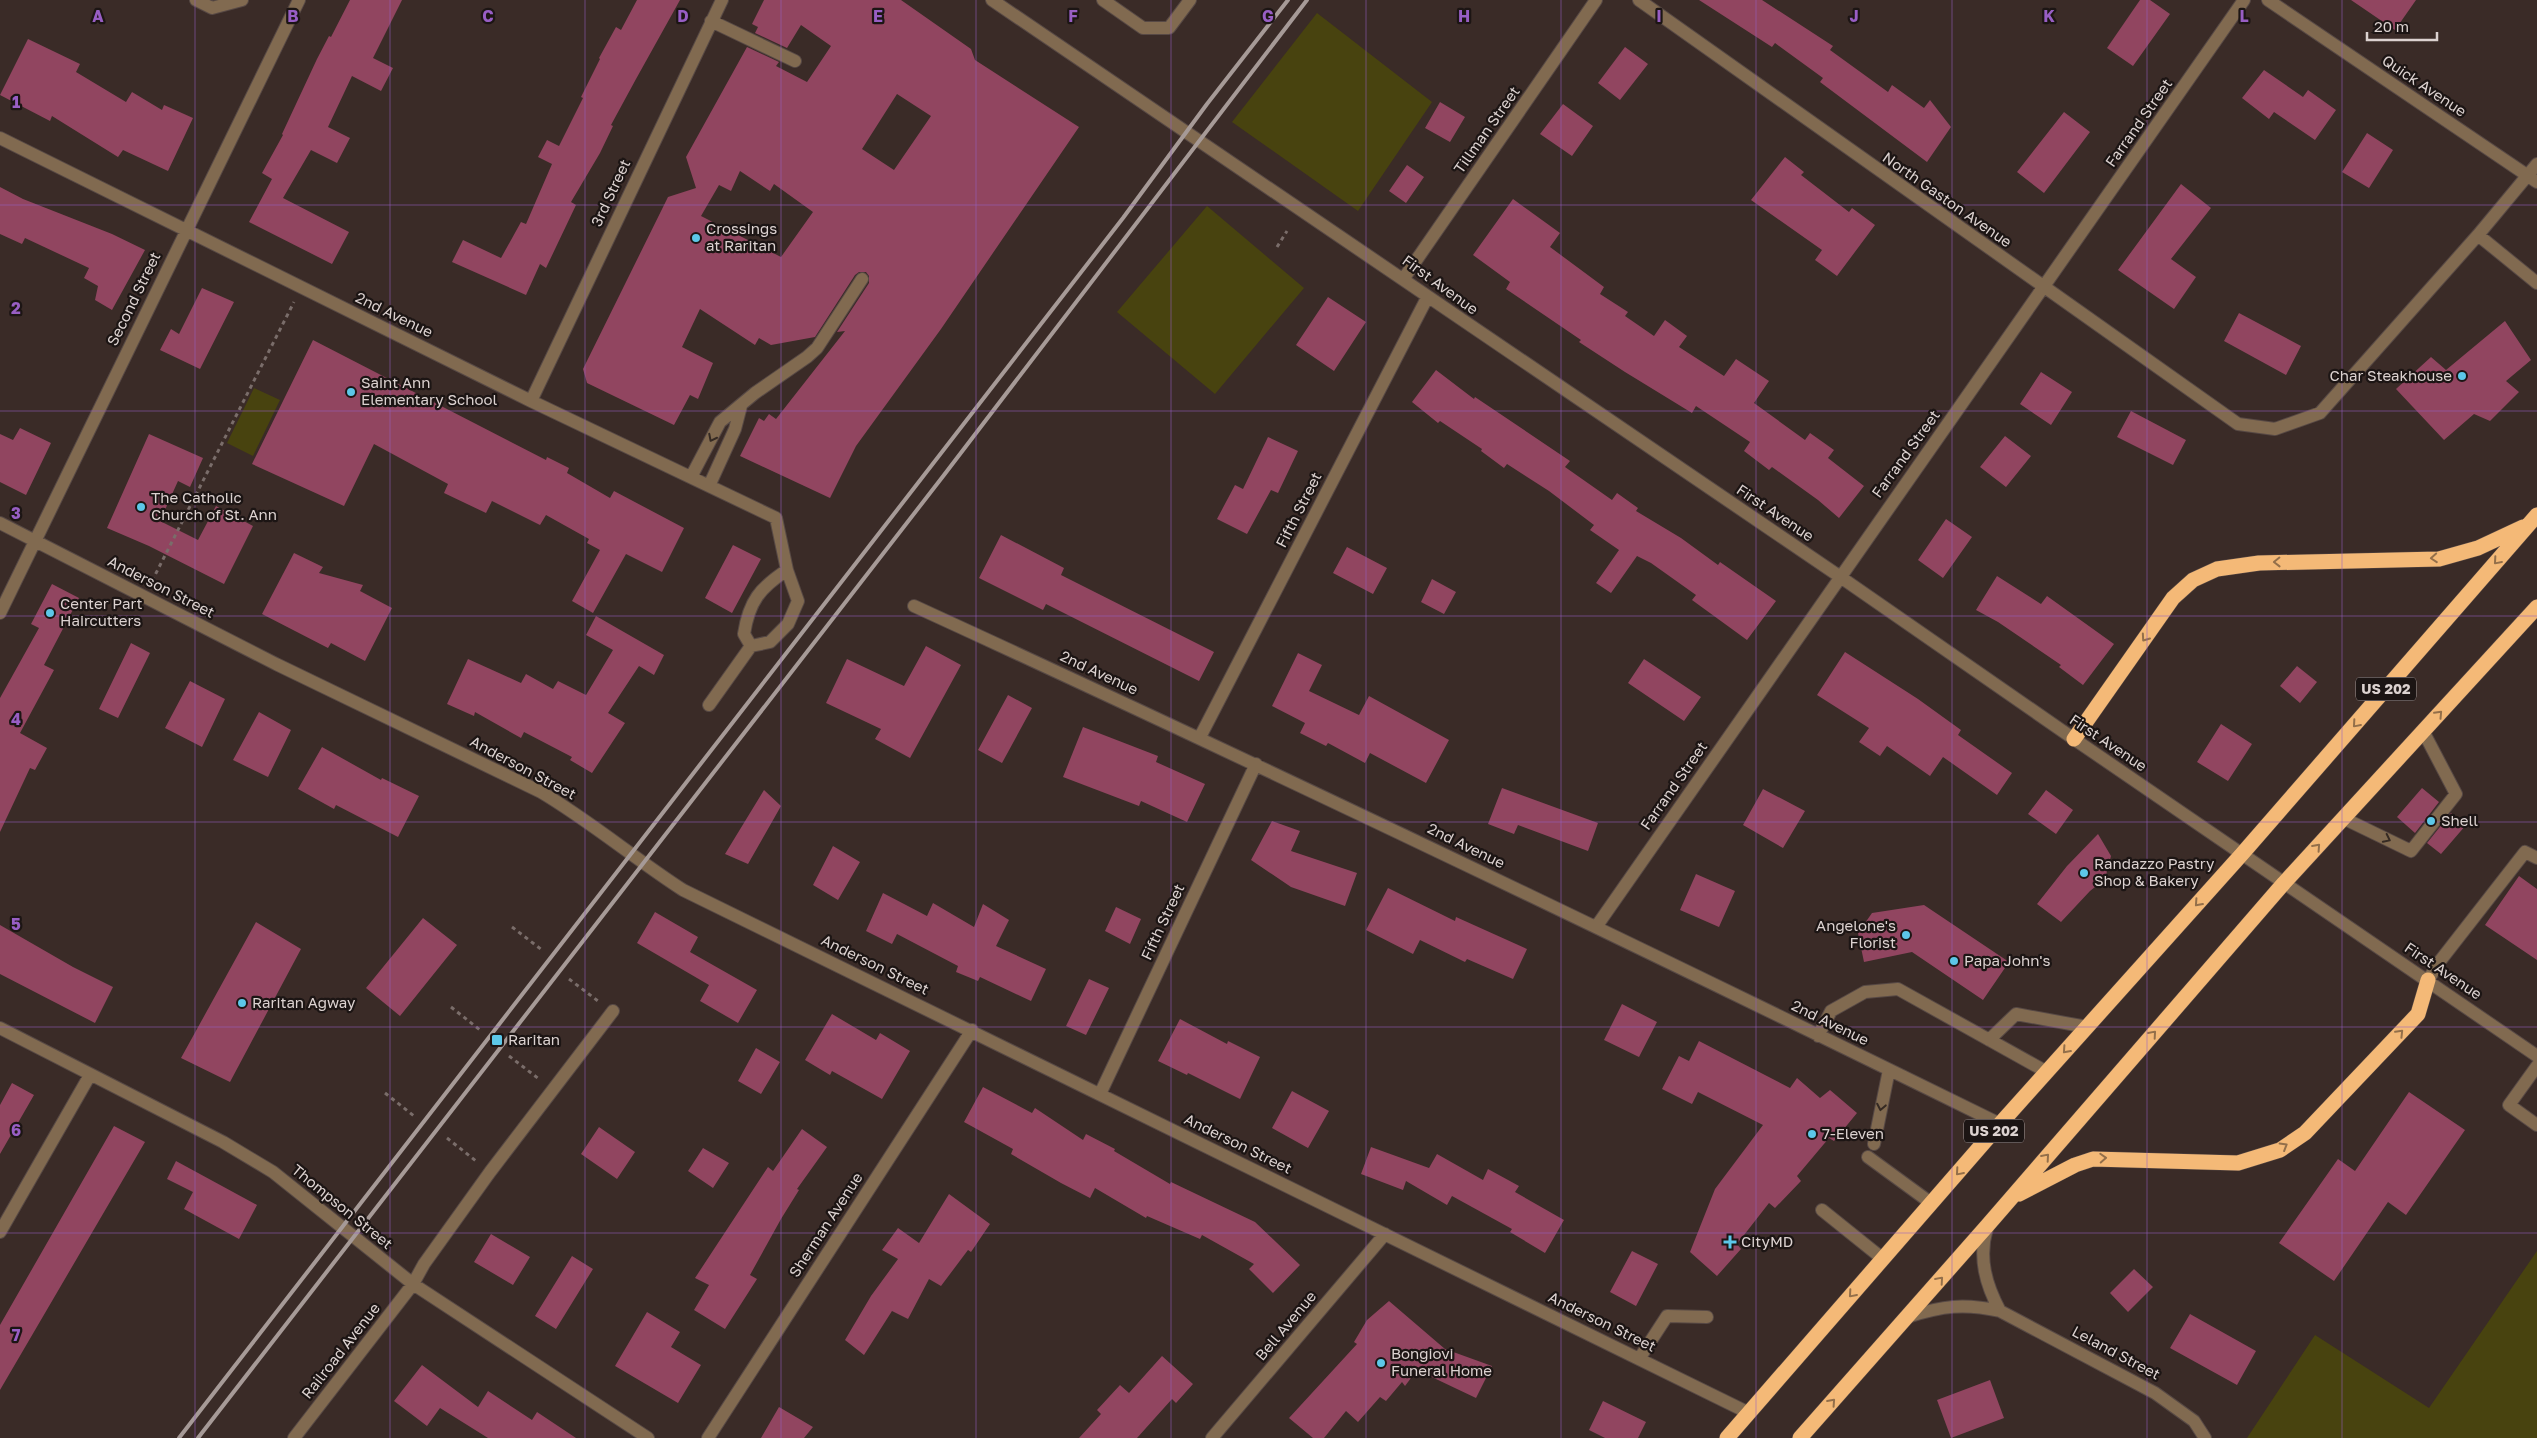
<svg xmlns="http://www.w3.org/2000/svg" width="2537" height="1438" font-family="'Golos Text',sans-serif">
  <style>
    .green { fill: #48430f }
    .building { fill: #914560; fill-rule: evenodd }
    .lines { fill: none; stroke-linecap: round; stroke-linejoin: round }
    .minor-casing { stroke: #574945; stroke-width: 14 }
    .highway-casing { stroke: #574945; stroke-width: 16 }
    .path { stroke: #7a6d6a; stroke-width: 3; stroke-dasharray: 4 4; stroke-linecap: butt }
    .minor { stroke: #816a50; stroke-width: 12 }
    .highway { stroke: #f4b977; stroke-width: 15 }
    .rail { stroke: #a69a97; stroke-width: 4 }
    .oneway { stroke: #352a23 }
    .oneway2 { stroke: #936f4a }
    .grid { fill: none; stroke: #985ec4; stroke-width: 1; stroke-opacity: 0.55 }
    .poi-dot { fill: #5cc7e8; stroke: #1c1514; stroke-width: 2 }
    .labels { text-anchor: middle; stroke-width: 4.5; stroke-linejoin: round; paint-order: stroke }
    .shield { fill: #1c1514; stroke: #a29998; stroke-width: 1 }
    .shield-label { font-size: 14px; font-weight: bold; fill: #dcd2d0 }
    .street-label { font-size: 15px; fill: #dcd2d0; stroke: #1c1514 }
    .poi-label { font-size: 15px; fill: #dcd2d0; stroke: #1c1514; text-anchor: start }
    .grid-label { font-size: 16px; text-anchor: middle; font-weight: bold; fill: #985ec4; stroke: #1c1514; stroke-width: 4.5; stroke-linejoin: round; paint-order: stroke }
  </style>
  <rect width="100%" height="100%" fill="#3a2b27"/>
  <path class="green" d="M1317 13 1432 102 1358 211 1232 122Z
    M1207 206 1304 288 1215 394 1117 312Z
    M254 388 280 400 253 456 227 443Z
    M2537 1251V1438H2247L2315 1335 2429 1408Z"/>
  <path class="building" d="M350 0H402L373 58 393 68 381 91 352 76 328 127 350 138 337 163 311 150 283 198 349 232 332 264 249 222 272 179 262 173 283 135 282 134 317 59 329 36 331 37Z
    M637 0H680L636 79 611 125 613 126 600 153 571 202 576 205 546 268 540 264 526 295 452 262 463 240 501 258 521 222 526 224 552 164 538 157 547 140 559 146 583 98 581 97 600 59 599 58 616 27 621 30Z
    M764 0H901L971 49 975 60 1079 127 941 329 856 446 830 498 740 456 759 418 764 421 769 414 776 419 845 331 837 332 869 283V276L866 272H859L855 275 815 337 771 345 759 338 755 345 700 309 682 347 713 363 698 399 690 395 674 425 587 383 583 369 668 197 696 188 686 157 747 47 779 62 776 66 807 82 831 46 801 25 787 48 755 33 758 27 752 24ZM897 94 931 116 894 170 862 149ZM740 171 770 191 774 184 813 212 781 257 701 216 719 185 731 191Z
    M1699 0H1762L1833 46 1830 50 1888 92 1892 85 1924 108 1930 100 1951 127 1927 162 1820 82 1823 78 1775 43 1772 47Z
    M2140 0H2150L2170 14 2133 66 2107 48Z
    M2351 0H2416L2395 30Z
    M28 39 80 64 76 72 126 102 132 92 162 110 164 105 193 118 168 171 123 150 118 157 52 116 50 121 0 95Z
    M1625 47 1648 64 1620 100 1598 83Z
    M2264 70 2303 97 2308 90 2336 110 2315 140 2274 112 2269 119 2242 98Z
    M1440 102 1465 117 1450 142 1425 128Z
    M1563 104 1593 126 1572 156 1540 134Z
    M2064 112 2090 132 2044 193 2017 172Z
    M2367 133 2393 150 2369 188 2342 172Z
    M1785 157 1804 172 1801 175 1849 212 1852 208 1875 225 1837 276 1815 260 1822 250 1751 200Z
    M1407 165 1424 177 1406 203 1389 191Z
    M2181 184 2211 208 2171 259 2196 277 2174 309 2118 270Z
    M0 187 23 199 112 234 145 250 112 310 95 300 98 286 84 278 89 268 25 238 22 244 0 234Z
    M1513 199 1560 233 1550 247 1604 287 1600 294 1628 312 1625 316 1654 336 1665 320 1687 336 1679 347 1724 376 1736 359 1769 381 1754 403 1805 440 1810 433 1834 450 1828 458 1864 486 1839 518 1818 500 1772 467 1769 470 1744 451 1750 442 1696 406 1692 413 1625 372 1579 342 1581 340 1506 289 1510 282 1473 255Z
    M202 288 234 302 200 369 160 350 171 329 179 334Z
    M1328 297 1366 322 1334 371 1296 345Z
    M2239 313 2301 346 2286 375 2224 341Z
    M2505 321 2531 360 2506 381 2519 392 2490 421 2474 414 2444 440 2396 389 2431 357 2446 370Z
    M313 340 546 460 547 457 569 468 567 473 610 498 614 491 684 528 662 572 626 554 593 613 572 601 600 550 587 543 589 539 546 515 540 525 492 501 486 513 444 493 448 484 374 444 344 506 252 464Z
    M1436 370 1474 399 1475 397 1570 461 1565 467 1612 500 1617 493 1638 508 1636 511 1681 538 1718 565 1720 562 1776 601 1747 640 1692 600 1696 595 1651 563 1637 556 1611 593 1596 583 1619 550 1590 530 1594 525 1549 491 1507 464 1504 468 1481 451 1482 449 1440 421 1438 423 1412 402Z
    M2041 372 2072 392 2051 425 2020 404Z
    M2131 411 2186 440 2173 465 2117 437Z
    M20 428 51 443 26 495 0 482V434L13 440Z
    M149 434 203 458 190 487 178 481 160 521 198 540 216 506 253 526 224 584 149 546 107 528Z
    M2005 436 2031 456 2006 487 1980 467Z
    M1268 437 1298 451 1278 493 1271 490 1247 534 1217 519 1235 485 1243 489Z
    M1946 519 1972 537 1943 578 1918 560Z
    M1001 535 1064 568 1061 575 1214 652 1199 681 1046 604 1043 610 979 578Z
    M733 545 761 559 732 613 705 598Z
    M1347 547 1387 568 1373 594 1333 573Z
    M294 553 323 567 319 573 363 585 360 591 392 608 365 661 331 643 328 648 262 614Z
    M1997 576 2041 604 2047 596 2114 644 2083 685 2059 667 2061 665 1998 622 1976 610Z
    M1432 579 1456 592 1444 614 1421 602Z
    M52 584 79 598 44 665 54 670 20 733 47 748 35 770 30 768 0 832V698L39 628 31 624Z
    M596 616 664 655 654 675 639 666 608 713 625 723 592 773 570 760 572 757 524 732 521 738 475 712 474 716 447 704 468 659 521 683 526 674 553 689 558 681 586 695 613 650 586 635Z
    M131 643 150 653 118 718 99 709Z
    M926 646 961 665 910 758 875 739 881 729 826 703 847 659 904 686Z
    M1845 652 1918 699 1961 730 1958 735 2012 773 1997 795 1943 757 1930 776 1887 746 1880 756 1859 742 1869 728 1817 695Z
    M1298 653 1322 665 1309 691 1359 715 1369 696 1449 740 1426 783 1370 753 1365 763 1328 743 1326 746 1300 733 1305 723 1272 706Z
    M1644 659 1701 697 1684 721 1628 683Z
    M2297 666 2317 682 2300 703 2280 686Z
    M190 681 225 699 202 747 165 728Z
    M1008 695 1032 708 1002 763 978 750Z
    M259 712 291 730 268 777 233 760Z
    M2221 724 2252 744 2228 781 2197 762Z
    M1083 727 1158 756 1156 762 1205 784 1187 822 1141 801 1139 806 1063 777Z
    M322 747 381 780 382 778 419 796 398 837 336 805 334 809 298 789Z
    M1502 788 1598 823 1588 851 1518 825 1514 834 1488 824Z
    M2422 788 2439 802 2415 833 2397 817Z
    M1763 789 1805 811 1783 848 1743 825Z
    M764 790 781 806 748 864 725 854Z
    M2046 790 2073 810 2056 834 2028 814Z
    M2451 813 2466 825 2441 854 2427 843Z
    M1272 821 1300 831 1291 851 1357 873 1345 906 1291 887 1251 860Z
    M2098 834 2111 856 2105 879 2090 891 2061 922 2037 904 2067 866Z
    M833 846 860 862 838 900 813 885Z
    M1696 874 1735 891 1719 927 1680 910Z
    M2519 876 2537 889V960L2485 925Z
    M1388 888 1455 921 1456 917 1527 949 1513 979 1467 959 1465 962 1420 940 1413 954 1366 930Z
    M883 893 927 916 933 903 974 927 983 904 1009 920 996 946 1046 969 1031 1001 980 977 978 981 956 972 958 966 897 934 892 944 866 931Z
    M1924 905 2009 962 1983 1000 1912 952 1864 962 1858 933 1872 913Z
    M1116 907 1141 919 1130 944 1105 931Z
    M655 912 698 937 690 952 757 990 738 1023 700 1001 709 985 637 943Z
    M423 918 457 945 400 1016 366 988Z
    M256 922 301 949 230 1082 181 1058Z
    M0 925 73 967 113 987 95 1023 0 974Z
    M1089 979 1109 988 1086 1035 1066 1026Z
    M1622 1004 1657 1022 1639 1057 1604 1040Z
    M832 1014 876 1040 880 1033 910 1051 882 1099 832 1071 830 1075 805 1060Z
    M1180 1019 1227 1044 1228 1041 1260 1057 1240 1099 1188 1073 1187 1075 1158 1061Z
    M1699 1041 1790 1088 1797 1078 1820 1098 1830 1090 1857 1113 1834 1141 1829 1138 1797 1176 1801 1181 1775 1208 1769 1203 1737 1244 1741 1249 1717 1276 1690 1252 1715 1189 1763 1125 1698 1092 1692 1104 1662 1089 1679 1056 1689 1061Z
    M756 1048 780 1062 761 1094 738 1081Z
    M12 1083 34 1095 0 1154V1105Z
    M983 1087 1032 1113 1035 1108 1083 1140 1086 1134 1115 1149 1114 1151 1170 1184 1171 1182 1255 1222 1300 1265 1273 1293 1249 1269 1254 1264 1202 1235 1200 1239 1147 1216 1146 1218 1095 1188 1090 1198 1061 1183 1011 1154 1013 1149 964 1122Z
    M1292 1091 1329 1111 1308 1148 1272 1128Z
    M2409 1092 2465 1130 2406 1215 2388 1202 2334 1281 2279 1243 2338 1159 2355 1171Z
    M114 1126 145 1142 0 1390V1325Z
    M599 1127 635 1152 617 1179 581 1154Z
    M802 1129 827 1147 797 1189 799 1190 781 1219 750 1275 757 1279 725 1329 694 1310 709 1285 695 1278 768 1167 773 1171Z
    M1371 1147 1429 1168 1437 1154 1483 1180 1488 1169 1519 1186 1515 1192 1564 1220 1545 1253 1510 1232 1512 1229 1452 1196 1447 1205 1406 1181 1403 1190 1361 1174Z
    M703 1148 729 1163 713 1188 688 1171Z
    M176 1161 257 1205 239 1239 184 1209 193 1192 167 1179Z
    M949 1194 990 1224 971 1252 968 1250 941 1286 929 1279 908 1319 892 1311 864 1355 845 1340 871 1296 898 1259 882 1250 898 1228 919 1243Z
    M491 1234 530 1257 513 1285 474 1262Z
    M1632 1251 1658 1264 1636 1306 1610 1292Z
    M572 1256 593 1269 556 1329 535 1316Z
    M2134 1269 2153 1287 2128 1312 2110 1293Z
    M1389 1301 1445 1349 1492 1366 1476 1398 1417 1370 1405 1386 1402 1382 1386 1401 1380 1397 1358 1422 1346 1411 1324 1438H1313L1289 1418 1357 1344 1354 1342 1367 1320Z
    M647 1312 680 1332 671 1347 701 1365 678 1403 615 1366Z
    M2190 1314 2256 1351 2237 1385 2170 1348Z
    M1162 1356 1193 1384 1176 1403 1172 1399 1137 1438H1079L1101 1414 1097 1410 1120 1385 1129 1393Z
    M422 1365 478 1407 488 1391 532 1420 537 1412 576 1438H488L440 1408 427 1426 394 1401Z
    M1990 1380 2004 1418 1951 1438 1937 1400Z
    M1603 1401 1646 1422 1638 1438H1605L1589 1430Z
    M779 1407 813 1427 804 1438H761Z"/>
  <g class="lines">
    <g class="minor-casing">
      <path id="minor" d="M196 0 212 8 242 0
        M992 0 1839 576 2074 739 2537 1056
        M1103 0 1143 28H1169L1190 0
        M1639 0 2238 424 2275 429 2320 413 2478 235 2537 164
        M2268 0 2537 182
        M711 21 795 61
        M0 138 531 401 776 518 787 570 798 601 788 624 770 642 751 646
        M2478 235 2537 283
        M1404 278 1596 0
        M531 401 722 0
        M691 477 720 422 755 393 807 357 817 348 862 279
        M709 486 735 429 741 406
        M0 523 276 664 541 792C590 821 635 859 683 890L1749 1413
        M914 606C1278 773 1640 947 2000 1124
        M0 613 299 0
        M709 705 751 646 744 634C749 601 760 588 787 570
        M1200 737 1427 298
        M2343 818 2411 851 2456 794 2423 731
        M1596 927C1811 617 2029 310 2244 0
        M2428 980 2440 961 2525 852 2537 858
        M0 1028 223 1142 273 1172 413 1284 648 1438
        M1818 1036 1831 1011 1865 992 1898 989 2047 1072
        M1989 1040 2016 1014 2087 1027
        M2537 1066 2509 1105 2537 1125
        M1100 1094 1256 764
        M1874 1144 1889 1070
        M1868 1157 1931 1203
        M1822 1210 1883 1259
        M1987 1228C1978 1258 1986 1285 2000 1311
        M0 1232 90 1075
        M1907 1317C1943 1306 1963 1303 2000 1311L2155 1393 2194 1421 2205 1438
        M1639 1359 1667 1316 1707 1317
        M294 1438 413 1284 424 1264 490 1172 613 1011
        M708 1438 972 1030
        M1212 1438 1385 1234"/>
    </g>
    <g class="highway-casing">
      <path id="highway" d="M2074 739 2173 598 2193 580 2217 569 2259 563 2439 559 2478 548 2523 527
        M2019 1194 2075 1165 2093 1159 2238 1163 2280 1150 2305 1133 2418 1014 2428 980
        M1727 1438 2000 1124 2242 854 2537 515
        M1800 1438 1987 1226 2284 883 2537 607"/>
    </g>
    <path class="path" d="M1277 247 1287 231
      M152 581 294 302
      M512 927 542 950
      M569 979 598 1001
      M451 1007 480 1030
      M509 1056 539 1079
      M385 1093 414 1116
      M447 1138 476 1161"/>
    <use href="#minor" class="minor"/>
    <use href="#highway" class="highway"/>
    <path class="rail" d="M179 1438 1123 218 1207 104 1288 0
      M198 1438 944 475 1307 0"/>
  </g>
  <defs><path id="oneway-chevron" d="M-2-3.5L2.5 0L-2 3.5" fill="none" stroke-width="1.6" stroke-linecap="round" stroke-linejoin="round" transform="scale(1.25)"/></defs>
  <g class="oneway">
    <use href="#oneway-chevron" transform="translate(712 438) rotate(117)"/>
    <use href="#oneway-chevron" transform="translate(2387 839) rotate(26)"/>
    <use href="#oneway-chevron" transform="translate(1881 1107) rotate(101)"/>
  </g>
  <g class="oneway2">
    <use href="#oneway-chevron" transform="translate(2434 558) rotate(176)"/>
    <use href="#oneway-chevron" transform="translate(2497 561) rotate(131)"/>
    <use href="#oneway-chevron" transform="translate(2277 562) rotate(179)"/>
    <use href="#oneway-chevron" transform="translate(2145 638) rotate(125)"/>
    <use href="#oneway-chevron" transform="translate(2439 714) rotate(-47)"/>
    <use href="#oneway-chevron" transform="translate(2356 724) rotate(131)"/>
    <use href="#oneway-chevron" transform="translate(2317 847) rotate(-48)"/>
    <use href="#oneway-chevron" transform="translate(2198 903) rotate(132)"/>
    <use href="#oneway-chevron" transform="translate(2400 1033) rotate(-46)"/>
    <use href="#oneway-chevron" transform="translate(2153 1034) rotate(-49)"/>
    <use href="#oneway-chevron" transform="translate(2066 1050) rotate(132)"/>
    <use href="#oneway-chevron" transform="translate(2284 1146) rotate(-31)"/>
    <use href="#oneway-chevron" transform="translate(2046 1157) rotate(-49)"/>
    <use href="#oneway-chevron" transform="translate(2103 1158) rotate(-3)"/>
    <use href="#oneway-chevron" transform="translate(1959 1172) rotate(131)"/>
    <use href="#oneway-chevron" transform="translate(1940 1280) rotate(-49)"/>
    <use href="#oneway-chevron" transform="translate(1852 1294) rotate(131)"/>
    <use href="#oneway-chevron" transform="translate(1832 1402) rotate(-48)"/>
  </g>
  <path class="grid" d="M195 0V1438M390 0V1438M585 0V1438M781 0V1438M976 0V1438M1171 0V1438M1366 0V1438M1561 0V1438M1756 0V1438M1952 0V1438M2147 0V1438M2342 0V1438M0 205H2537M0 411H2537M0 616H2537M0 822H2537M0 1027H2537M0 1233H2537"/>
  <g class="poi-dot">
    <circle cx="696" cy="238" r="5"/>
    <circle cx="2462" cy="376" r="5"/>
    <circle cx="351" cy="392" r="5"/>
    <circle cx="141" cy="507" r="5"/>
    <circle cx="50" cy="613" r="5"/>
    <circle cx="2431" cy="821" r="5"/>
    <circle cx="2084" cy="873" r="5"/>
    <circle cx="1906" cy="935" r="5"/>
    <circle cx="1954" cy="961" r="5"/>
    <circle cx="242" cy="1003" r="5"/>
    <rect x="491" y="1034" width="12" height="12" rx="2.5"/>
    <circle cx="1812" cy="1134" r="5"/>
    <path d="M1727.5 1234.5h5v5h5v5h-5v5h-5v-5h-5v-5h5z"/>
    <circle cx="1381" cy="1363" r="5"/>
  </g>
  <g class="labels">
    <g class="shield">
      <rect x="2356" y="677.5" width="60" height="23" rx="4"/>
      <rect x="1964" y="1119.5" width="60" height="23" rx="4"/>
    </g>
    <g class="shield-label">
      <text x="2386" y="694">US 202</text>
      <text x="1994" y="1136">US 202</text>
    </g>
    <g class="street-label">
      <text transform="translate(2424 86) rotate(34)" y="5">Quick Avenue</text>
      <text transform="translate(2139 123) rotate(-55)" y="5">Farrand Street</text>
      <text transform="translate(1487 130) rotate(-55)" y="5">Tillman Street</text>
      <text transform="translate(611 193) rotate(-65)" y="5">3rd Street</text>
      <text transform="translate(1947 200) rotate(35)" y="5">North Gaston Avenue</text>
      <text transform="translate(1440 285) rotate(36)" y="5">First Avenue</text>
      <text transform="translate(134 299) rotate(-64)" y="5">Second Street</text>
      <text transform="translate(394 315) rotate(26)" y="5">2nd Avenue</text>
      <text transform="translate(1906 454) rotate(-54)" y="5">Farrand Street</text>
      <text transform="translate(1299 510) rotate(-63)" y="5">Fifth Street</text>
      <text transform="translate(1775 513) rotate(34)" y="5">First Avenue</text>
      <text transform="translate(161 587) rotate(27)" y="5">Anderson Street</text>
      <text transform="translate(1099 673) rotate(25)" y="5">2nd Avenue</text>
      <text transform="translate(2108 743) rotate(34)" y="5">First Avenue</text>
      <text transform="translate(523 768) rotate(28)" y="5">Anderson Street</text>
      <text transform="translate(1674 786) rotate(-55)" y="5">Farrand Street</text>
      <text transform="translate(1466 846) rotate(26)" y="5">2nd Avenue</text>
      <text transform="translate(1163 922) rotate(-65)" y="5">Fifth Street</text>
      <text transform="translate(875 965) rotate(26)" y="5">Anderson Street</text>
      <text transform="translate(2443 971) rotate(34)" y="5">First Avenue</text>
      <text transform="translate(1830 1023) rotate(26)" y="5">2nd Avenue</text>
      <text transform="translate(1238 1144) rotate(26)" y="5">Anderson Street</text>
      <text transform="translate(342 1207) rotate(39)" y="5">Thompson Street</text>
      <text transform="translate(826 1225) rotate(-57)" y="5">Sherman Avenue</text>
      <text transform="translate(1602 1322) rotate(26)" y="5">Anderson Street</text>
      <text transform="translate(1286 1326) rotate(-50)" y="5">Bell Avenue</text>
      <text transform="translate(341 1351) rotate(-52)" y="5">Railroad Avenue</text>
      <text transform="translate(2116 1353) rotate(28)" y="5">Leland Street</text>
    </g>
    <g class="poi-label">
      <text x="706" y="234">Crossings<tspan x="706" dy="17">at Raritan</tspan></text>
      <text x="2452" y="381" text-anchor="end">Char Steakhouse</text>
      <text x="361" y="388">Saint Ann<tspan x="361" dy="17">Elementary School</tspan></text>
      <text x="151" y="503">The Catholic<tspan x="151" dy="17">Church of St. Ann</tspan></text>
      <text x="60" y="609">Center Part<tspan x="60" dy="17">Haircutters</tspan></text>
      <text x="2441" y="826">Shell</text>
      <text x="2094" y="869">Randazzo Pastry<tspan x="2094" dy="17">Shop &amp; Bakery</tspan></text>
      <text x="1896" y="931" text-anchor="end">Angelone's<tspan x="1896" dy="17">Florist</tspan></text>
      <text x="1964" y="966">Papa John's</text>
      <text x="252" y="1008">Raritan Agway</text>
      <text x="508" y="1045">Raritan</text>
      <text x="1822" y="1139">7-Eleven</text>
      <text x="1741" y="1247">CityMD</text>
      <text x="1391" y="1359">Bongiovi<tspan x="1391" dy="17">Funeral Home</tspan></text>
    </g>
  </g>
  <g class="grid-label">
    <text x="98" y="22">A</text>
    <text x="293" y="22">B</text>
    <text x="488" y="22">C</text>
    <text x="683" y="22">D</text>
    <text x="878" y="22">E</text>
    <text x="1073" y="22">F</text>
    <text x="1268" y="22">G</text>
    <text x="1464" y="22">H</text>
    <text x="1659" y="22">I</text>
    <text x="1854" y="22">J</text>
    <text x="2049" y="22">K</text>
    <text x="2244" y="22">L</text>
    <text x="16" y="108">1</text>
    <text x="16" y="314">2</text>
    <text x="16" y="519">3</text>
    <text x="16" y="725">4</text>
    <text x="16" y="930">5</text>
    <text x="16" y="1136">6</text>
    <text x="16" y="1341">7</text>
  </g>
  <path d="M2367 32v8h70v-8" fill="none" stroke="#dcd2d0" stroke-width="2.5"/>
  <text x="2374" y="32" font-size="15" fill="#dcd2d0" stroke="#1c1514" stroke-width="4" paint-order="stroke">20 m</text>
</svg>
